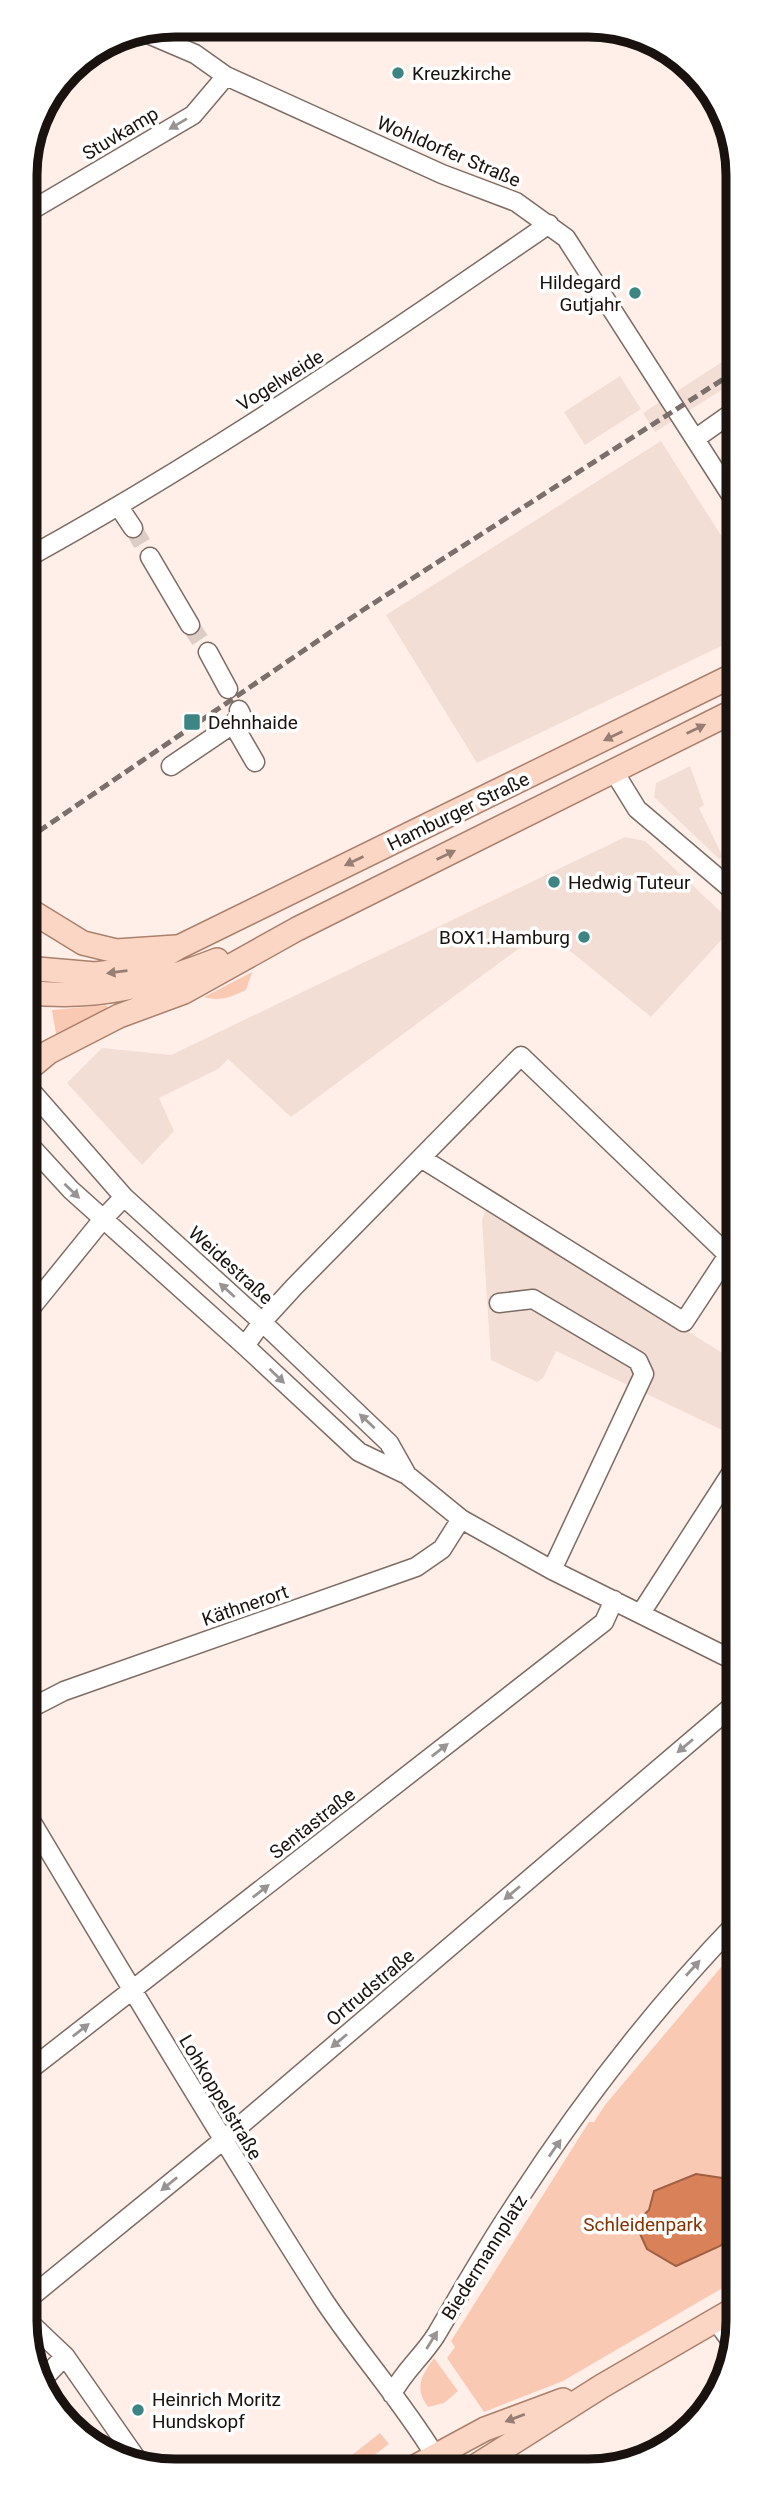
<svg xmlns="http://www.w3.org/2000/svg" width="763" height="2496" font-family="Roboto,sans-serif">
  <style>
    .built { fill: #f3ded5 }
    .green { fill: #fac9b4 }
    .water { fill: #d98259; stroke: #9f6043; stroke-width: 2 }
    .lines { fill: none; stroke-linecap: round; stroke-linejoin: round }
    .minor-tunnel { stroke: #dccec7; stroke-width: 18; stroke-dasharray: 18 9; stroke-linecap: butt }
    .minor-casing { stroke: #7c6c64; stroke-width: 21 }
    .major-casing { stroke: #ab806c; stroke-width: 26 }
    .minor { stroke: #fff; stroke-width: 18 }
    .major { stroke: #fcd6c5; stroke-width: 23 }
    .rail { stroke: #7a6f6a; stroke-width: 5; stroke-dasharray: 10 5; stroke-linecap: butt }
    .oneway { fill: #989493 }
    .oneway2 { fill: #967e73 }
    .poi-dot { fill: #3d8585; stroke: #fff; stroke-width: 2.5 }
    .labels { text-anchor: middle; stroke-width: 7; stroke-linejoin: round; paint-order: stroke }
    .poi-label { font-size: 19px; fill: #19120f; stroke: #fff; text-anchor: start }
    .street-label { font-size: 19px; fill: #19120f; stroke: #fff }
    .park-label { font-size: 19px; fill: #823301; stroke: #fff }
    .rim { fill: none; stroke: #19120f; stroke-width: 9 }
  </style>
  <rect width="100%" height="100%" fill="#ffefe8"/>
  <path class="built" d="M736 353V381L655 432 643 413Z
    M620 376 641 409 585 445 564 412Z
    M661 441 736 559V639L477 763 386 615Z
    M690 766 704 805 699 808 723 857 719 859 654 797 656 783Z
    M625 837 645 841 735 925 651 1017 553 937 518 949 291 1117 228 1059 218 1069 159 1098 174 1131 142 1165 67 1083 102 1048 171 1055Z
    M487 1207 737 1362V1437L556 1351 543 1378 537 1382 491 1360 482 1220Z"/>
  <path class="green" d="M252 972 246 990C231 997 220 1002 204 997Z
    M106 1005 109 1009 56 1034 52 1010Z
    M738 1947V2279L563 2381 484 2412 447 2358 455 2347 451 2341 589 2122H594L605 2105Z
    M434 2358 458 2391 444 2403 428 2407C414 2387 421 2377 434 2358Z
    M380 2433 389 2444 356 2469H334Z"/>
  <path class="water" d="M696 2174 729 2179 738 2185V2231L720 2246 676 2266 647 2249 635 2223 649 2210 654 2191Z"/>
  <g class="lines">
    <path class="minor-tunnel" d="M133 528 150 557
      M190 625 208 652"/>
    <g class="minor-casing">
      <path id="minor" d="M141 31 195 54 226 76 442 174 516 202 566 238 736 503
        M688 65 702 83
        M25 214 193 115 226 76
        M695 439 736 410
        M119 507 133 528
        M150 557 190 625
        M25 559C207 459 378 342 549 224
        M208 652 228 689
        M233 724 255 762
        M171 766 233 724 241 714 239 710
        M613 770 637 809 737 894
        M26 1085 124 1197 262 1322 389 1443 407 1475
        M26 1141 71 1190 245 1346 359 1452 407 1475 461 1519 552 1570 737 1662
        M421 1158 684 1322 728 1255
        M499 1303 533 1299 638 1361 644 1374 552 1570
        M26 1314 103 1219 124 1197
        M245 1346 262 1322 294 1287 521 1056 728 1255 737 1260
        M641 1613 737 1464
        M27 1710 64 1691 416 1567 442 1549 461 1519
        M27 1814C124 1977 221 2139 323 2299 358 2352 401 2400 434 2454
        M27 2072 604 1622 614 1600
        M27 2300 222 2141 737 1702
        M27 2320 65 2356 143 2468
        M716 2321 733 2344
        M43 2379 65 2356
        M392 2394C404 2371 422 2357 436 2335 459 2296 482 2255 507 2217 574 2112 651 2011 738 1921"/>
    </g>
    <g class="major-casing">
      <path id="major" d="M26 908 83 943 116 951 176 947
        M26 968 95 974 144 968 179 947 736 674
        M26 992C95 1001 153 985 217 960
        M26 1071 49 1052 119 1016 184 992 297 929 736 710
        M411 2469 485 2429 563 2400
        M471 2469 602 2386 738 2307"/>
    </g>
    <use href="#minor" class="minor"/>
    <use href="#major" class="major"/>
    <path class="rail" d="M26 840 363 610 736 371"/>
  </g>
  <defs><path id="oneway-solid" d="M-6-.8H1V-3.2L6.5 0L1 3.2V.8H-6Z" transform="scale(1.75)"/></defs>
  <g class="oneway">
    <use href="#oneway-solid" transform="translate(178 124) rotate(149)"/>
    <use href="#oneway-solid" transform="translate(72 1191) rotate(44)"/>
    <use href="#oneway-solid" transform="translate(227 1290) rotate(-138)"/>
    <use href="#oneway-solid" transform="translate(277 1376) rotate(44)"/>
    <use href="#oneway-solid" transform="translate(367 1421) rotate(-137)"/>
    <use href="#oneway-solid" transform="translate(685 1746) rotate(140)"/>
    <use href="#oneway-solid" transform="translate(440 1750) rotate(-38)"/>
    <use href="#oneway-solid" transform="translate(261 1891) rotate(-38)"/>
    <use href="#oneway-solid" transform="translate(512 1893) rotate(140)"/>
    <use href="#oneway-solid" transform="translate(693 1968) rotate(-48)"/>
    <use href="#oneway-solid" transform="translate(81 2030) rotate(-38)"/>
    <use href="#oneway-solid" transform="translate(339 2041) rotate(140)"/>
    <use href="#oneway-solid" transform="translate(555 2148) rotate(-55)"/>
    <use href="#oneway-solid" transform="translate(169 2184) rotate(141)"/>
    <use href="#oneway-solid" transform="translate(432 2340) rotate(-58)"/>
  </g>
  <g class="oneway2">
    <use href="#oneway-solid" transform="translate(696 729) rotate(-26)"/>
    <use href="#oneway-solid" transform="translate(613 736) rotate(154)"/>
    <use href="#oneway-solid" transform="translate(446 855) rotate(-26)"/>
    <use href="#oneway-solid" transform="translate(354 861) rotate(154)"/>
    <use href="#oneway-solid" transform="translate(117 972) rotate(173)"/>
    <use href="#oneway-solid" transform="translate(515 2418) rotate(159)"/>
  </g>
  <g class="poi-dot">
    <circle cx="398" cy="73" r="7"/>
    <circle cx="635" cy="293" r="7"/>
    <rect x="183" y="713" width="18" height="18" rx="3.5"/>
    <circle cx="554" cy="882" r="7"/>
    <circle cx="584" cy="937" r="7"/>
    <circle cx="138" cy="2410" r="7"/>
  </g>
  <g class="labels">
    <g class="poi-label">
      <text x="412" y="80">Kreuzkirche</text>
      <text x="621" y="289" text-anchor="end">Hildegard<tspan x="621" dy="22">Gutjahr</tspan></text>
      <text x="208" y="729">Dehnhaide</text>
      <text x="568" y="889">Hedwig Tuteur</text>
      <text x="570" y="944" text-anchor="end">BOX1.Hamburg</text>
      <text x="152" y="2406">Heinrich Moritz<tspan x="152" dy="22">Hundskopf</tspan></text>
    </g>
    <g class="street-label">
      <text transform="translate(120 133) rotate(-31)" y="7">Stuvkamp</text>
      <text transform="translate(449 151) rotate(23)" y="7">Wohldorfer Straße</text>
      <text transform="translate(280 380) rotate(-32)" y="7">Vogelweide</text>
      <text transform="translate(458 811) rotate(-26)" y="7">Hamburger Straße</text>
      <text transform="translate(231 1265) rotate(42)" y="7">Weidestraße</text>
      <text transform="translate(245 1605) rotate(-19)" y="7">Käthnerort</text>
      <text transform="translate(312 1823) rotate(-38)" y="7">Sentastraße</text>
      <text transform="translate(370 1987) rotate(-40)" y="7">Ortrudstraße</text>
      <text transform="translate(221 2097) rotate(59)" y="7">Lohkoppelstraße</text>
      <text transform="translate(484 2257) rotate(-58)" y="7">Biedermannplatz</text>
    </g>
    <g class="park-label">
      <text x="643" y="2231">Schleidenpark</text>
    </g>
  </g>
  <path d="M0 0H763V2496H0ZM175 37H588A138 138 0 0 1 726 175V2321A138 138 0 0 1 588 2459H175A138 138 0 0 1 37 2321V175A138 138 0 0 1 175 37Z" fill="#fff" fill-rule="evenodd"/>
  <path class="rim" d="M175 37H588A138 138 0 0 1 726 175V2321A138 138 0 0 1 588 2459H175A138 138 0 0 1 37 2321V175A138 138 0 0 1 175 37Z"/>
</svg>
